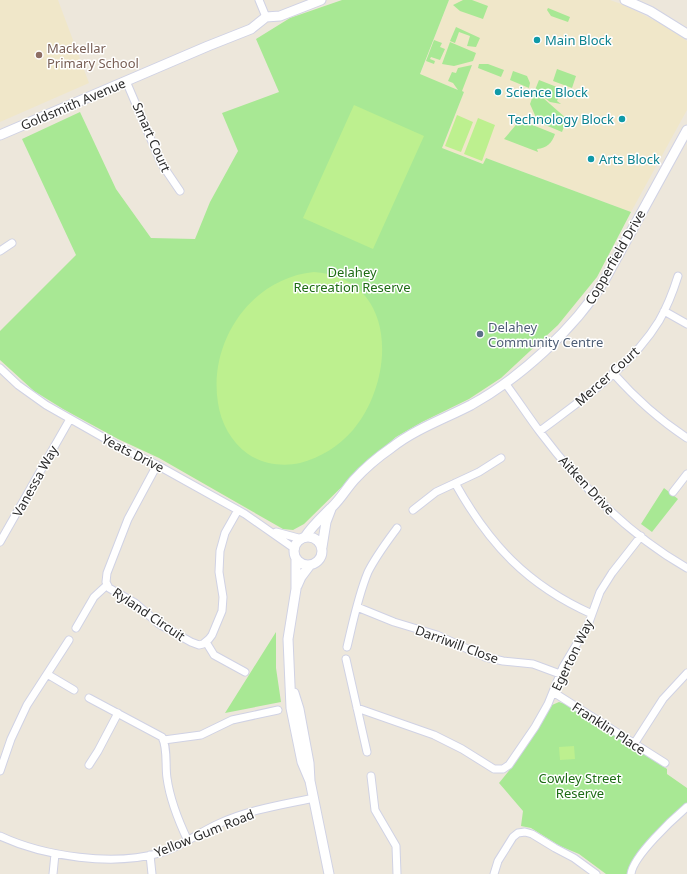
<svg xmlns="http://www.w3.org/2000/svg" width="687" height="874" font-family="'Noto Sans',sans-serif">
  <style>
    .education { fill: #f0e7c9 }
    .green { fill: #a8e894 }
    .pitch { fill: #bdf08f }
    .lines { fill: none; stroke-linecap: round; stroke-linejoin: round }
    .street-casing { stroke: #d0d2e4; stroke-width: 9 }
    .secondary-casing { stroke: #d0d2e4; stroke-width: 11 }
    .street { stroke: #fff; stroke-width: 7 }
    .secondary { stroke: #fff; stroke-width: 9 }
    .culture-dot { fill: #0f9aa8; stroke: #fff; stroke-width: 1.5 }
    .education-dot { fill: #8d6e63; stroke: #fff; stroke-width: 1.5 }
    .service-dot { fill: #5c6f8a; stroke: #fff; stroke-width: 1.5 }
    .labels { text-anchor: middle; stroke-width: 3; stroke-linejoin: round; paint-order: stroke }
    .culture-label { font-size: 13px; fill: #0d838f; stroke: #fff; text-anchor: start }
    .education-label { font-size: 13px; fill: #785e54; stroke: #fff; text-anchor: start }
    .street-label { font-size: 13px; fill: #2a2a2a; stroke: #fff }
    .park-label { font-size: 13px; fill: #1e6c15; stroke: #fff }
    .service-label { font-size: 13px; fill: #4e5e75; stroke: #fff; text-anchor: start }
  </style>
  <rect width="100%" height="100%" fill="#ede7db"/>
  <path class="education" d="M0 0H58L89 83 0 122Z
    M449 0H610L624 5 669 28 687 41V110L631 212 486 158 484 164 442 148 464 92 420 75Z"/>
  <path class="green" d="M342 0H449L420 74 458 90 453 83 448 81 452 72 456 73 458 68 472 65 462 91 464 92 442 148 483 164 486 158 631 212 597 277 558 325 501 378 469 399 422 422 396 437 365 464 304 524 293 530 283 529 159 458 118 439 63 409 34 391 0 360V331L76 255 22 139 80 112 116 189 151 238 195 239 210 202 238 151 222 113 279 92 256 39 290 18Z
    M463 0H472L488 6 483 19 460 11 453 5Z
    M548 8 570 17 568 22 551 16 547 10Z
    M456 27 480 38 476 47 467 46 470 36 459 32 455 43 450 41Z
    M434 40 442 43 440 47 445 49 440 60 431 57 430 59 435 61 434 64 426 61Z
    M450 42 476 53 473 61 454 66 442 64Z
    M479 64H488L504 70 501 77 478 68Z
    M557 69 576 76 572 88 553 81Z
    M513 71 527 76 530 83 529 88 510 80Z
    M539 80 562 89 557 101 561 104 550 102 535 90Z
    M534 93 542 97 567 119 562 132 538 122 530 104Z
    M520 120 555 134C552 143 547 148 537 149L538 152 504 139Z
    M664 488 678 499 652 532 641 524Z
    M276 632V668L281 702 225 713Z
    M559 702 565 704 585 715 667 769V774L687 788V803C669 817 632 852 627 874H606L579 854 560 846 531 828 521 826 523 811 499 783 512 767 552 705Z"/>
  <path class="pitch" d="M354 105 424 136 373 249 303 218Z
    M457 115 473 122 461 152 445 146Z
    M478 118 495 125 482 161 464 154Z
    M314 272C398 278 396 379 353 430 339 446 320 458 300 463 282 467 263 464 248 454 231 442 221 423 218 403 208 342 251 278 314 272Z
    M574 746 575 759 560 760 559 747Z"/>
  <g class="lines">
    <g class="street-casing">
      <path id="street" d="M259 0 266 17
        M126 81 161 163 180 191
        M0 251 12 243
        M664 311 687 324
        M0 368 18 385 46 405 120 447 157 465 245 514 295 549
        M613 373C636 399 658 419 687 438
        M505 383C517 399 528 416 540 432 580 485 629 535 687 568
        M540 431C581 400 631 367 659 321 667 307 673 292 678 276
        M157 465 128 519 107 573 106 582 109 588 135 603 159 624 191 642 199 645 203 644 209 639 212 635 222 611 223 597 219 572 220 551 225 533 238 510
        M455 483C489 544 527 585 592 614
        M673 492 687 474
        M413 510 436 492 479 472 501 458
        M276 532 302 539
        M0 542 70 419
        M357 607 394 622 437 635 485 657 503 661 533 664 560 674
        M76 628 94 597 107 585
        M206 642 214 655 245 672
        M347 647C353 622 358 596 368 572 376 556 386 543 397 528
        M346 659 367 752
        M47 674 74 690
        M553 692 665 763
        M89 698 162 737C168 748 165 766 167 778 170 800 178 820 188 841
        M357 708 434 735 462 749 494 769H503L509 765 535 727 548 704 563 667 588 625 600 592 612 573 641 536
        M164 740 201 735 232 720 278 710
        M634 744 663 699 687 673
        M89 765 98 751 118 713
        M0 771 11 739 27 705 69 640
        M371 776 375 810 396 846 397 874
        M0 836C45 857 113 866 160 853 181 847 198 833 218 824 248 810 281 805 314 798
        M150 855 152 874
        M53 874 55 854
        M494 874 498 861 513 837 518 833 525 832 532 834 555 848 574 858 596 874
        M631 874C633 856 673 819 687 807"/>
    </g>
    <g class="secondary-casing">
      <path id="secondary" d="M625 0 650 11 687 34
        M0 135 208 46 251 29 266 17 280 16 321 0
        M294 551a14 14 0 1 1 28 0a14 14 0 1 1-28 0Z
        M305 537C312 526 321 518 331 508 340 500 346 489 354 480 365 468 378 457 391 448 415 429 444 419 471 405 520 378 574 329 604 281L687 130
        M322 547 326 522 331 509
        M296 558V589L288 639 291 708 302 762 310 781
        M297 586 301 577 310 565
        M294 693 299 709 309 763 310 781 329 874"/>
    </g>
    <use href="#street" class="street"/>
    <use href="#secondary" class="secondary"/>
  </g>
  <g class="culture-dot">
    <circle cx="537" cy="40" r="4"/>
    <circle cx="498" cy="92" r="4"/>
    <circle cx="622" cy="119" r="4"/>
    <circle cx="591" cy="159" r="4"/>
  </g>
  <circle class="education-dot" cx="39" cy="55" r="4"/>
  <circle class="service-dot" cx="480" cy="334" r="4"/>
  <g class="labels">
    <g class="culture-label">
      <text x="545" y="45">Main Block</text>
      <text x="506" y="97">Science Block</text>
      <text x="614" y="124" text-anchor="end">Technology Block</text>
      <text x="599" y="164">Arts Block</text>
    </g>
    <g class="education-label">
      <text x="47" y="53">Mackellar<tspan x="47" dy="15">Primary School</tspan></text>
    </g>
    <g class="street-label">
      <text transform="translate(73 104) rotate(-23)" y="5">Goldsmith Avenue</text>
      <text transform="translate(152 137) rotate(66)" y="5">Smart Court</text>
      <text transform="translate(615 257) rotate(-60)" y="5">Copperfield Drive</text>
      <text transform="translate(607 376) rotate(-42)" y="5">Mercer Court</text>
      <text transform="translate(133 453) rotate(27)" y="5">Yeats Drive</text>
      <text transform="translate(35 481) rotate(-61)" y="5">Vanessa Way</text>
      <text transform="translate(587 485) rotate(47)" y="5">Aitken Drive</text>
      <text transform="translate(149 614) rotate(34)" y="5">Ryland Circuit</text>
      <text transform="translate(457 644) rotate(20)" y="5">Darriwill Close</text>
      <text transform="translate(572 655) rotate(-64)" y="5">Egerton Way</text>
      <text transform="translate(609 728) rotate(33)" y="5">Franklin Place</text>
      <text transform="translate(204 833) rotate(-22)" y="5">Yellow Gum Road</text>
    </g>
    <g class="park-label">
      <text x="352" y="277">Delahey<tspan x="352" dy="15">Recreation Reserve</tspan></text>
      <text x="580" y="783">Cowley Street<tspan x="580" dy="15">Reserve</tspan></text>
    </g>
    <g class="service-label">
      <text x="488" y="332">Delahey<tspan x="488" dy="15">Community Centre</tspan></text>
    </g>
  </g>
</svg>
